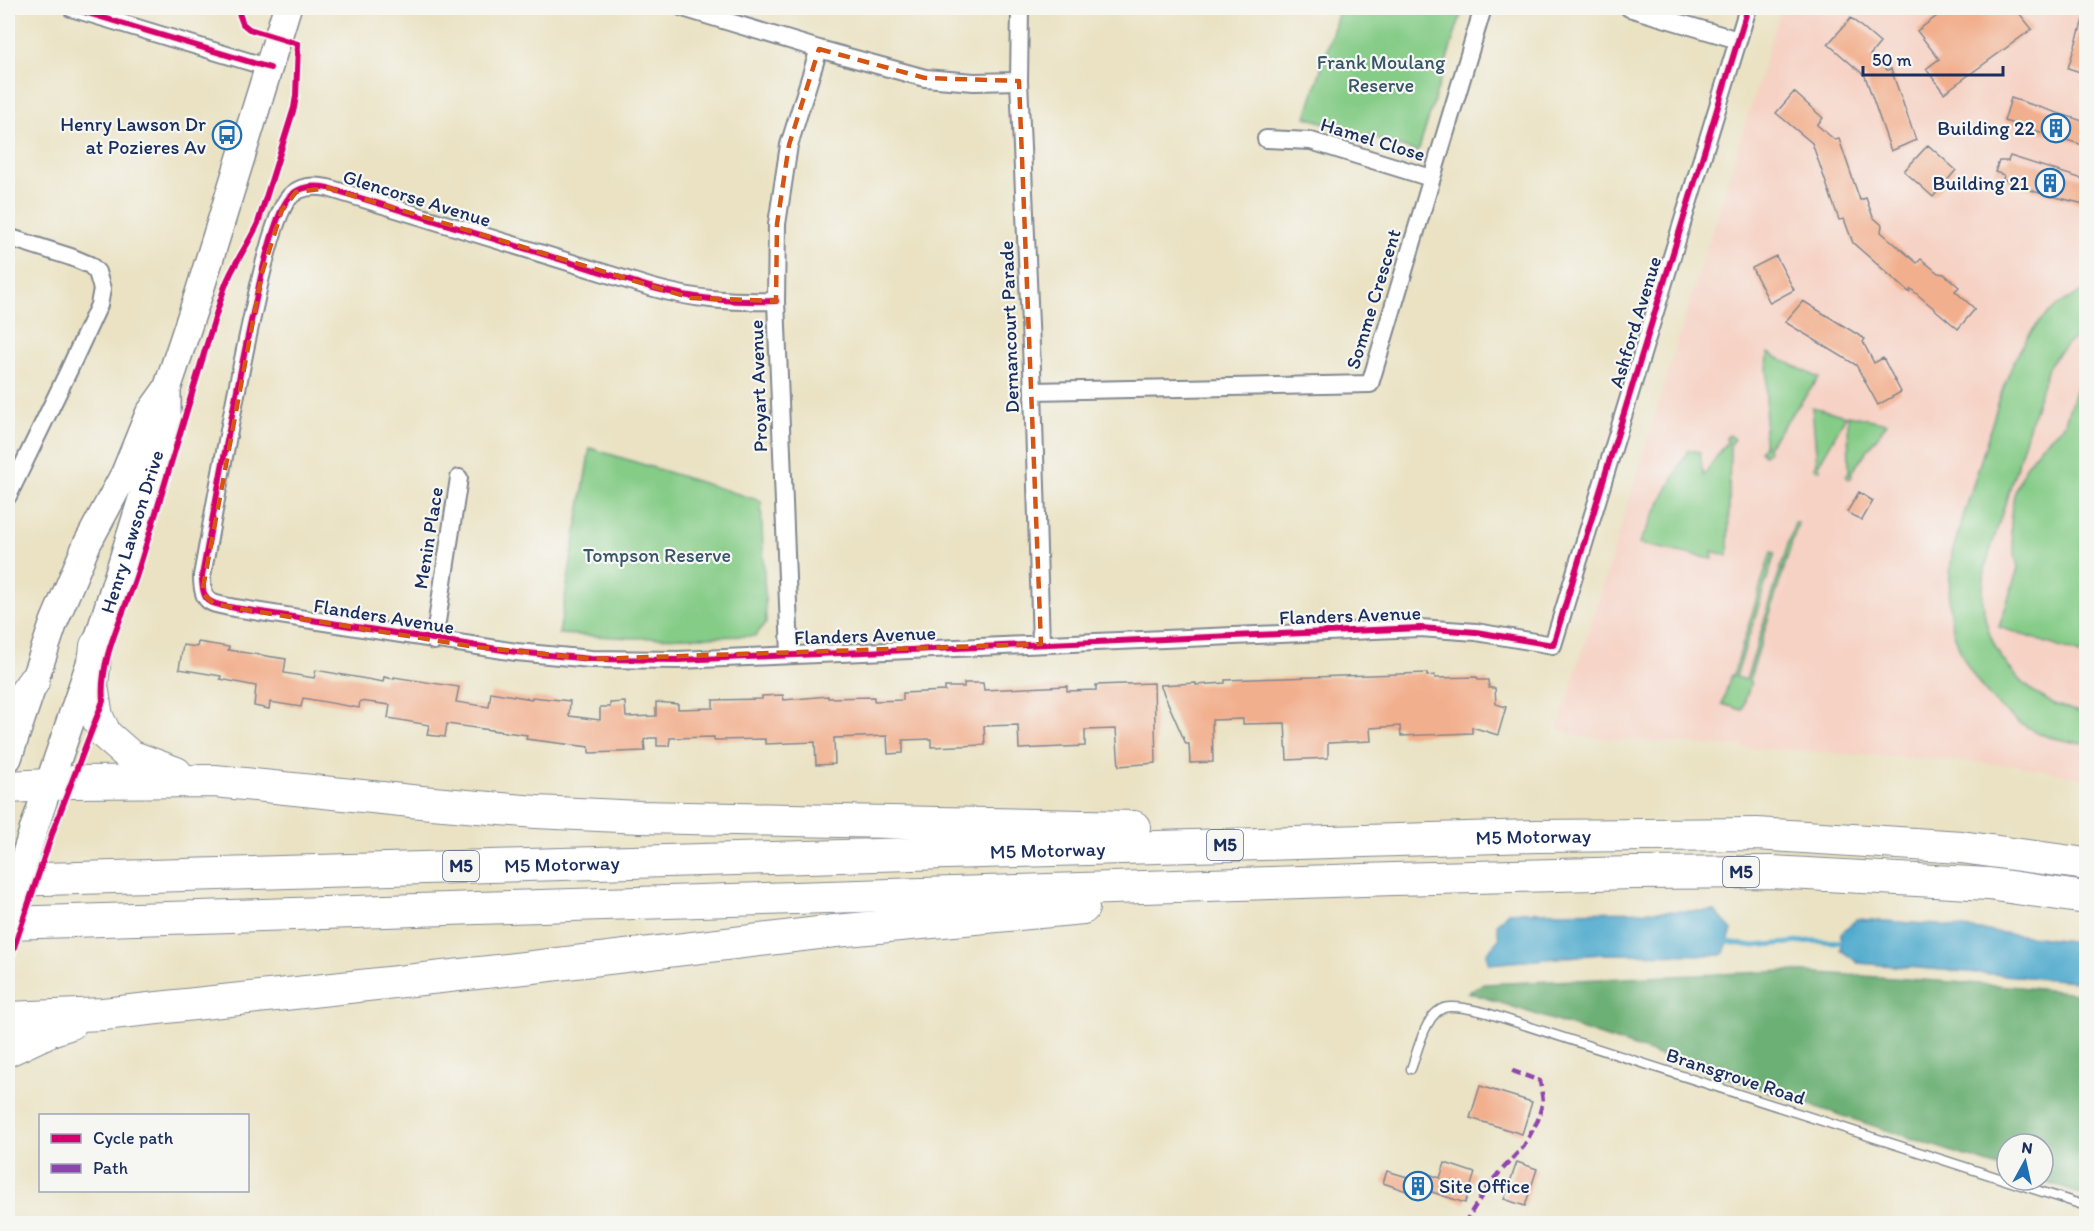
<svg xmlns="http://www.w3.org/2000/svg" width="2094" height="1231" font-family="Itim,sans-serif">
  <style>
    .built { fill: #f6d2c4 }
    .green { fill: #85cc87; stroke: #507e72; stroke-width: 1.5 }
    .forest { fill: #6cb074; stroke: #447069; stroke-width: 1.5 }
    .water { fill: #50aacd; stroke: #366c96; stroke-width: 1.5 }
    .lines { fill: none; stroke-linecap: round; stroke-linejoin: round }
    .stream { stroke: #50aacd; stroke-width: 5 }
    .building { fill: #f2af8d }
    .lane-casing { stroke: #828890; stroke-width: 11 }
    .street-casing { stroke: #828890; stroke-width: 20 }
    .primary-casing { stroke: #828890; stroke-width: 30 }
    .highway-casing { stroke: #828890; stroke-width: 34 }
    .lane { stroke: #fff; stroke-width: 8 }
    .street { stroke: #fff; stroke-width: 16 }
    .primary { stroke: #fff; stroke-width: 27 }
    .highway { stroke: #fff; stroke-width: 32 }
    .primary-bridge-casing { stroke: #828890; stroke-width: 30; stroke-linecap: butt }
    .primary-bridge { stroke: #fff; stroke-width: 27 }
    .quiet { stroke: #8e44ad; stroke-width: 4.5; stroke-dasharray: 9 4.5; stroke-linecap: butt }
    .cycleway-casing { stroke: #f6f6f2; stroke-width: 10 }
    .cycleway { stroke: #d6006c; stroke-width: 6 }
    .marked { fill: none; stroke: #d45514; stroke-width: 4.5; stroke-dasharray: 12 8; stroke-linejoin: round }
    .labels { text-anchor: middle; stroke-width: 4.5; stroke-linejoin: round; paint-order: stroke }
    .shield { fill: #f6f6f2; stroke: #5d6b8a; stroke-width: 1.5 }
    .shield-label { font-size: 18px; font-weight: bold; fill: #1b2f5e }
    .park-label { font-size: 20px; fill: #365668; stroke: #f6f6f2 }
    .poi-label { font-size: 20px; fill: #1b2f5e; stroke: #f6f6f2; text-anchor: end }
    .street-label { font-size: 20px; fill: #1b2f5e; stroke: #f6f6f2 }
  </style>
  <rect width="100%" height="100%" fill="#f6f6f2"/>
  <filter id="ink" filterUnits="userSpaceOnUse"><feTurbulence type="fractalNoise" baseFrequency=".0167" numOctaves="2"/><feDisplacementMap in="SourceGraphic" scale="12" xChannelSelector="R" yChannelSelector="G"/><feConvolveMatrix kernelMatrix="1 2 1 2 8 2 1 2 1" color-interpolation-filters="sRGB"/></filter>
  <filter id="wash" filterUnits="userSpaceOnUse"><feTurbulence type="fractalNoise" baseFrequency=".008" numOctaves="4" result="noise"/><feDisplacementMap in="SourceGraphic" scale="24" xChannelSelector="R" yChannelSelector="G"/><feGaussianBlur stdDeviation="1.35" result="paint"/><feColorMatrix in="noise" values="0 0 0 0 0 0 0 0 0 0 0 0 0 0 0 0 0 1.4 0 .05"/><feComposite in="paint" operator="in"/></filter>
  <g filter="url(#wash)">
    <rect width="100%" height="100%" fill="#eae2c3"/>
    <path class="built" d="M1781 8H2086V779L2016 765 1582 737 1558 729Z"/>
    <path class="green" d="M1340 8H1463L1418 152 1306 117Z
      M2086 291V328L2059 352 2048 367 1986 564C1984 576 1982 589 1983 601 1986 657 2032 705 2086 713V744C2073 742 2059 740 2046 736 1996 717 1957 666 1950 613 1948 593 1950 573 1952 553 1963 518 1974 482 1985 447 2003 387 2019 314 2086 291Z
      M1768 353 1819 378 1767 447 1768 452 1764 455 1760 451 1764 446Z
      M2086 358V656L1999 627 2018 568 2011 534V514L2014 495 2021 476 2030 460 2041 446 2064 425Z
      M1812 407 1846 416 1819 464 1820 469 1817 470 1814 467 1817 463Z
      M1848 415 1887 423 1851 473 1852 477 1849 479 1846 476 1849 472Z
      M1729 435 1734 439 1730 444 1728 556 1712 551 1713 559 1639 544 1688 450 1700 452 1703 476 1727 442 1726 438Z
      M590 448 761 501 766 623 755 636 634 638 559 634Z
      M1795 522 1798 523 1749 681 1751 682 1742 710 1722 704 1731 675 1733 676 1771 552 1775 553 1736 677 1746 680Z"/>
    <path class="forest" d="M1790 971 2009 986 2086 994V1196L2038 1180H2043V1144H2007V1170L1468 992 1483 984Z"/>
    <path class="water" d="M1715 911 1732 930 1724 953 1721 955 1601 954 1489 964 1486 954 1499 939 1497 924 1508 912Z
      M1857 919 1939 925 2086 943V982L1858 963 1841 950V933Z"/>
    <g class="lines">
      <path class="stream" d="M1728 942 1754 946 1812 941 1840 942"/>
    </g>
    <g id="blocks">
      <path class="building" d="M1948 8H2015L2032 29 1944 93 1926 69 1939 59 1917 31Z
        M1851 18 1880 43 1870 55 1887 70 1891 69 1916 140 1891 151 1865 76 1828 44Z
        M2083 20 2086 21V74L2068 68Z
        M1794 92 1823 118 1817 125 1835 140 1839 139 1860 200 1866 198 1873 217 1882 225 1881 232 1917 263 1921 259 1938 273 1944 274 1959 287 1955 291 1975 309 1958 329 1911 289 1909 292 1853 243 1844 219 1839 220 1812 143 1776 113Z
        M2011 98 2086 122V133L2083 145 2004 121Z
        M1928 145 1956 170 1933 197 1904 171Z
        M2010 156 2086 180V194L2084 204 2036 192 2003 179 2004 175 1995 172 1999 161H2008Z
        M1776 256 1794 290 1770 303 1752 268Z
        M1803 301 1865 339 1863 342 1874 363 1883 358 1901 392 1878 405 1856 365 1785 322Z
        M1859 492 1873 501 1862 520 1847 512Z
        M198 642 229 647 228 650 286 659 284 673 314 678 316 670 383 682 384 677 394 679V677L459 687 456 702 489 707 491 692 532 699V697L570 701 569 716 600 720V707H610V703L625 702 626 717 656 716V702L678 704V709L713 708V700L762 699V696L783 695 784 700 828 696V698L874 697V701L903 700V693L945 691V687H964V683H983L984 690 1067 686V691L1096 690V685L1154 683 1156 763 1119 766 1116 729 1085 730V746L1019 749 1018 725 984 726 985 745 931 747V739L903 740V753L888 754 887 736 834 738 835 764 816 765 815 742 765 744V739L714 740V737L670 738 669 746H657V738H649L644 740 645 751 589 753V747L526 739 527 735 447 724 445 737 427 735 429 725 388 718 390 705 360 701 359 708 303 698 301 707 270 702 269 709 254 706 256 686 220 679 221 676 179 669 183 645 197 647Z
        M1427 673V676L1435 675V678L1477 677 1478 680H1488L1489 688H1495L1496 704 1506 707 1498 735 1472 727V733L1401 736 1400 726 1370 728 1371 741 1328 743V758L1287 760 1285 723 1243 724V719L1212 720 1213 762 1190 763 1189 744H1186L1160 685 1196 683V685L1225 683V680L1253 679Z
        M1480 1086 1532 1102 1522 1134 1470 1118Z
        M1517 1162 1537 1169 1525 1206 1504 1199Z
        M1445 1163 1475 1173 1465 1203 1426 1190 1424 1197 1383 1183 1387 1171 1421 1181 1423 1172 1440 1178Z"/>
    </g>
  </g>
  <g filter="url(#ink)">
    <use href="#blocks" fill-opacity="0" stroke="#828890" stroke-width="1.5"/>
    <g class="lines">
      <g class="lane-casing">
        <path id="lane" d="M1411 1069C1418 1051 1426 1008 1449 1007 1462 1006 1474 1010 1487 1013L2086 1206"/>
      </g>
      <g class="street-casing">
        <path id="street" d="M71 8 270 68
          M683 8 819 49 925 78 974 82 1019 81
          M1020 8 1019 81 1033 391 1041 644
          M1629 8 1738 40
          M1266 139 1311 141 1431 178
          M8 237 71 257 90 265 97 272 102 289 99 305 68 372 8 496
          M776 301C729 302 696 300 650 287L328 188C313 185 297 186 287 200 274 219 261 275 256 299 235 391 219 484 202 576 202 605 210 603 235 608L516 652 591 659 678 660 1420 628 1476 632 1553 645 1748 8
          M1033 391 1370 384 1483 8
          M434 641 459 478
          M790 654 776 301 777 224 789 145 819 49"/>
      </g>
      <g class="primary-casing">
        <g id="primary">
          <path d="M8 758 54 622 87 544 125 473 149 414 167 389 199 293 287 8"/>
          <path id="s1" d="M34 828 96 646 167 419V389"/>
        </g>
      </g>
      <g class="highway-casing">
        <g id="highway">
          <path d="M96 646 92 686 97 717 106 735 130 756 176 773"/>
          <path d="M8 717 33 682"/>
          <path d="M8 787 49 785 72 782 215 781 421 802 536 812 640 817 1134 827"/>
          <path id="s2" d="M8 880 1537 836 1757 834 1961 847 2086 864"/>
          <path d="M8 923 1394 879 1633 873 1771 872 1989 884 2086 898"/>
          <path d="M8 1018 103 1014 533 967 835 931 1083 908"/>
          <path d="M8 1050 53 1029 71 1023"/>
        </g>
      </g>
      <use href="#lane" class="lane"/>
      <use href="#street" class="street"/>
      <use href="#primary" class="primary"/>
      <use href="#highway" class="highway"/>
      <g class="primary-bridge-casing">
        <path id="primary-bridge" d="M8 911 34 828"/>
      </g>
      <use href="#primary-bridge" class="primary-bridge"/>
      <path class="quiet" d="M1464 1224 1489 1184 1524 1146 1538 1120 1543 1101 1540 1081 1510 1070"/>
      <g class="cycleway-casing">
        <path id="cycleway" d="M71 8 270 68
          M776 301C729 302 696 300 650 287L328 188C313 185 297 186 287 200 274 219 261 275 256 299 235 391 219 484 202 576 202 605 210 603 235 608L516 652 591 659 678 660 1420 628 1476 632 1553 645 1748 8
          M8 965 54 828 103 701C99 657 124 615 137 574 167 479 194 384 224 289 232 265 248 246 258 223L294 108 296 96 298 44 249 29 243 24 237 8"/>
      </g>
      <use href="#cycleway" class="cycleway"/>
    </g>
  </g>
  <path class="marked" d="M819 49 925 78 1019 81 1041 644 591 659 476 647 235 608 214 604 202 593 262 273 282 210 296 192 328 188 691 298 776 301 777 224 789 145Z"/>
  <defs>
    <g id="building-ring" transform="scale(1.5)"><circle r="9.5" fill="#f6f6f2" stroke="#1f6fb2" stroke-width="1.5"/><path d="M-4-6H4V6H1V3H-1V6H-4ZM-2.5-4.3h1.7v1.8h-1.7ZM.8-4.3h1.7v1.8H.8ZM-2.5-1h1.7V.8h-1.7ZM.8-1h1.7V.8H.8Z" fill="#1f6fb2"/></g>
    <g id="bus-ring" transform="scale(1.5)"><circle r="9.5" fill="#f6f6f2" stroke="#1f6fb2" stroke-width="1.5"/><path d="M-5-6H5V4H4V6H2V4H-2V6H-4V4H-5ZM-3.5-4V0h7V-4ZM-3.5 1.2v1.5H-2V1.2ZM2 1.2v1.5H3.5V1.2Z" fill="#1f6fb2"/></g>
  </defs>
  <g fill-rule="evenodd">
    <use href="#building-ring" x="2056" y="128"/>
    <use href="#bus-ring" x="227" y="135"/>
    <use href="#building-ring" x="2050" y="183"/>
    <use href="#building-ring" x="1418" y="1186"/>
  </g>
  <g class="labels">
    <g class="shield">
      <rect x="1207" y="830" width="36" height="30" rx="4.5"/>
      <rect x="443" y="851" width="36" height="30" rx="4.5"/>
      <rect x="1723" y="857" width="36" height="30" rx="4.5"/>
    </g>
    <g class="shield-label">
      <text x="1225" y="851">M5</text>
      <text x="461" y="872">M5</text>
      <text x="1741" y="878">M5</text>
    </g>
    <g class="park-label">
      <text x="1381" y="69">Frank Moulang<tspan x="1381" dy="23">Reserve</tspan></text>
      <text x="657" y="562">Tompson Reserve</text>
    </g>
    <g class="poi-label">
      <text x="206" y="131">Henry Lawson Dr<tspan x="206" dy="23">at Pozieres Av</tspan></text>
      <text x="2035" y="135">Building 22</text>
      <text x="2029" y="190">Building 21</text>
      <text x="1439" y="1193" text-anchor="start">Site Office</text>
    </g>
    <g class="street-label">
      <text transform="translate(1373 139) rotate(17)" y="7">Hamel Close</text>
      <text transform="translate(417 198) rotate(17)" y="7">Glencorse Avenue</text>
      <text transform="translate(1373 299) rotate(-73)" y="7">Somme Crescent</text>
      <text transform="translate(1635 322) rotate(-73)" y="7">Ashford Avenue</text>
      <text transform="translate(1009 327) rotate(-92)" y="7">Dernancourt Parade</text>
      <text transform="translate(758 386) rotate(-92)" y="7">Proyart Avenue</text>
      <text dy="7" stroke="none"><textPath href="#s1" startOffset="312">Henry Lawson Drive</textPath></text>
      <text transform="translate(428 538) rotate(-81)" y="7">Menin Place</text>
      <text transform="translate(1350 615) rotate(-2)" y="7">Flanders Avenue</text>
      <text transform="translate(384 616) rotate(9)" y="7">Flanders Avenue</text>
      <text transform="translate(865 635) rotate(-2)" y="7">Flanders Avenue</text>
      <text dy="7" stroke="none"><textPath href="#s2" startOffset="1526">M5 Motorway</textPath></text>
      <text dy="7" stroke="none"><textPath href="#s2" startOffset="1040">M5 Motorway</textPath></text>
      <text dy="7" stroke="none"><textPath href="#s2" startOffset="554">M5 Motorway</textPath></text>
      <text transform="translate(1736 1076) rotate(18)" y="7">Bransgrove Road</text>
    </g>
  </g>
  <rect width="2094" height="1231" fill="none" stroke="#f6f6f2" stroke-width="30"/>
  <rect x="39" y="1114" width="210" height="78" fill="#f6f6f2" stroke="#9ea6b7" stroke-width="1.5"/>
  <rect x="51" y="1134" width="30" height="9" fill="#d6006c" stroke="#9ea6b7" stroke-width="1.5"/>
  <text x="93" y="1144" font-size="18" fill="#1b2f5e">Cycle path</text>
  <rect x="51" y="1164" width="30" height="9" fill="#8e44ad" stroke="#9ea6b7" stroke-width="1.5"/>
  <text x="93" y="1174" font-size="18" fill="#1b2f5e">Path</text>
  <g transform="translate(2025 1162) rotate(8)"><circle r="28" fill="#f6f6f2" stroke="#9ea6b7" stroke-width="1.5"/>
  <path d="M0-4.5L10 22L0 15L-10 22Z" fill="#1f6fb2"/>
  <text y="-9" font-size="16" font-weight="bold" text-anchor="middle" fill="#1b2f5e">N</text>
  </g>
  <path d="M1863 66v9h140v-9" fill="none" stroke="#1b2f5e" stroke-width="3"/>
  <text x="1872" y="66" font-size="18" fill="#1b2f5e" stroke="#f6f6f2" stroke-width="4.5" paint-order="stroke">50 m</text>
</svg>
